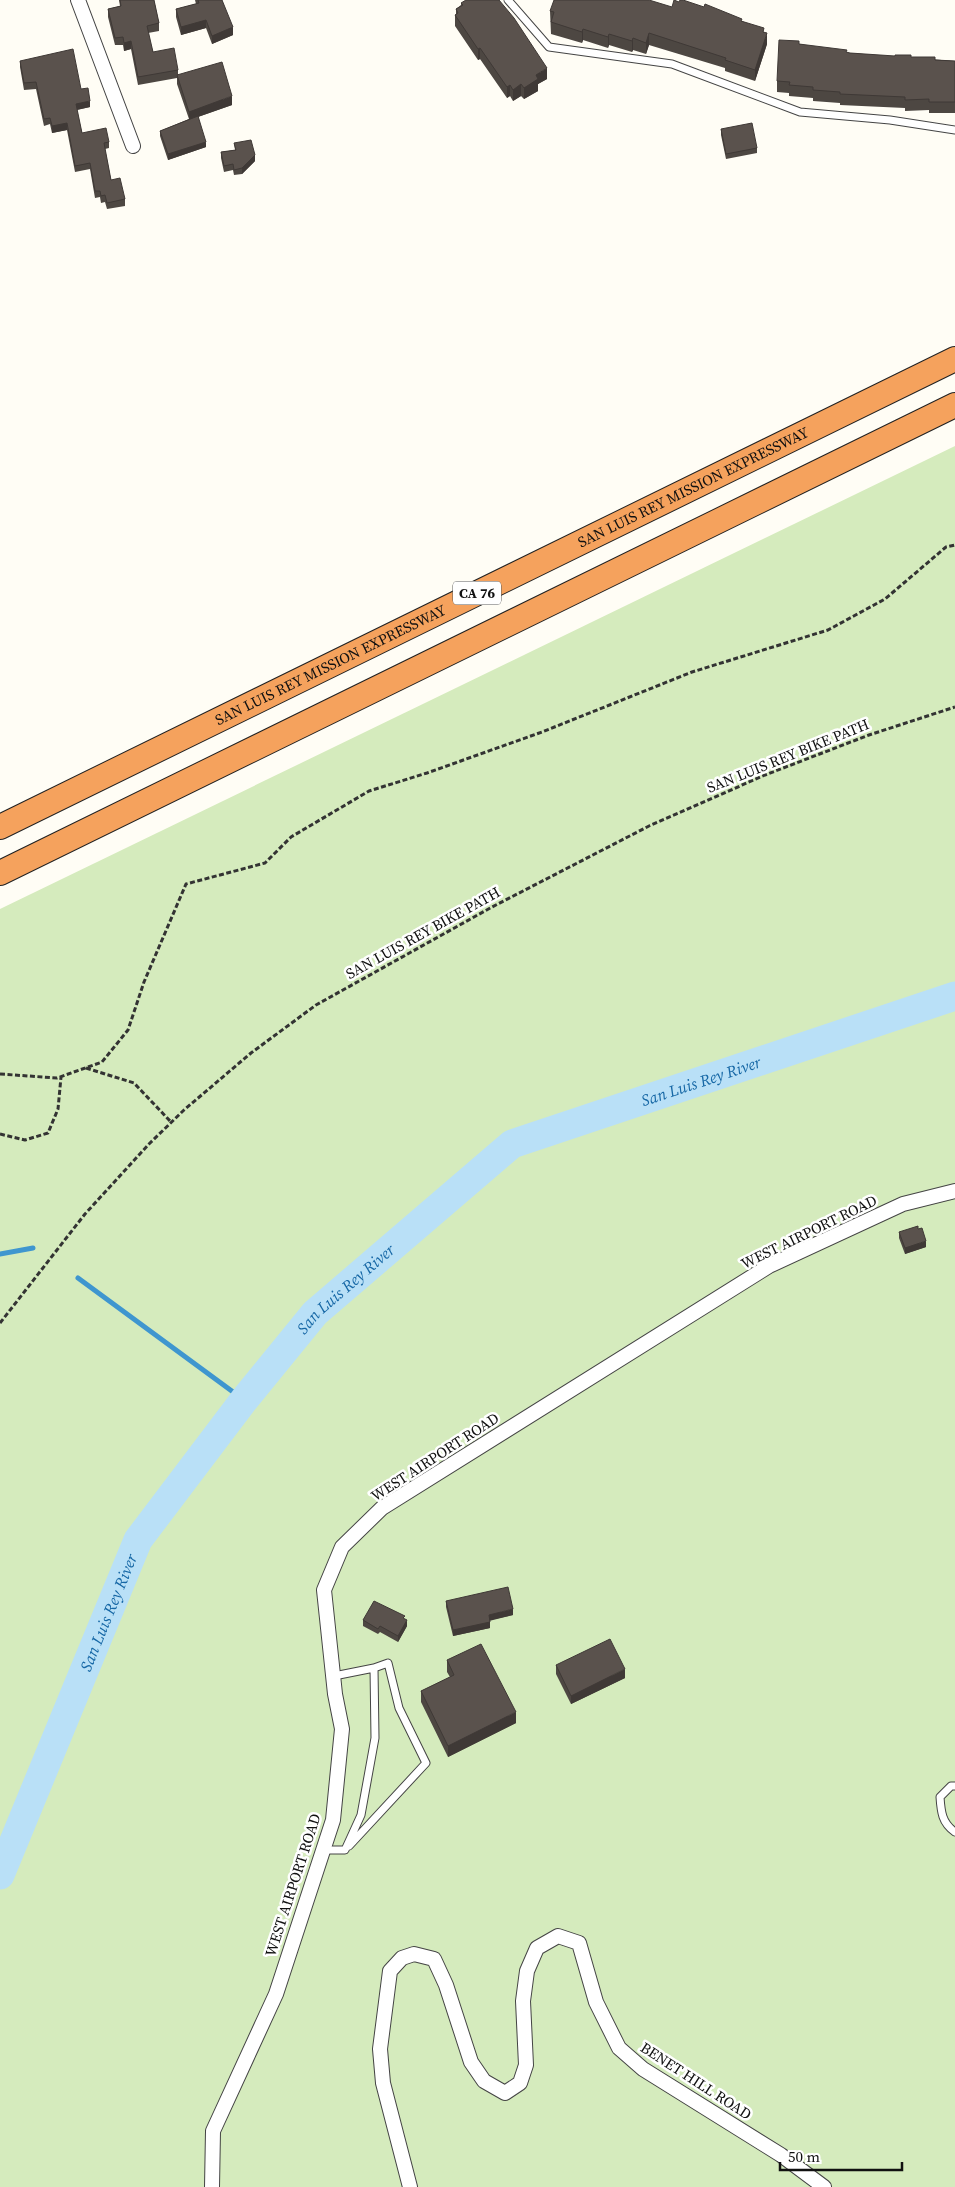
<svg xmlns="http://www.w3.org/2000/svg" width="955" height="2187" font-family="'Source Serif 4',serif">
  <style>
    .grass { fill: #d5ebbd }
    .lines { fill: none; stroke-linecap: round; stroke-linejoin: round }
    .stream { stroke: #3f96cf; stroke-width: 5 }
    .river { stroke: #b9e0f7; stroke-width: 29 }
    .lane-casing { stroke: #444; stroke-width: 9 }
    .street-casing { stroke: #444; stroke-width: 16 }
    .highway-casing { stroke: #222; stroke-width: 26 }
    .path { stroke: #333; stroke-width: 3; stroke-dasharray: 5 2.5; stroke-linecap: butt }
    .lane { stroke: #fff; stroke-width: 7 }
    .street { stroke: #fff; stroke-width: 14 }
    .highway { stroke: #f5a25d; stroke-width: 24 }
    .wall { fill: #4d4742 }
    .shaded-wall { fill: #3f3936 }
    .building { fill: #5a524d; stroke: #3f3936 }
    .labels { text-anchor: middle; stroke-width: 5; stroke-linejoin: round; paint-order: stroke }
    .shield { fill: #fff; stroke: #585858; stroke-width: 1 }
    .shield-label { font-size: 14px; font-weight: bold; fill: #111 }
    .street-label { font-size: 15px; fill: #111; stroke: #fff }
    .water-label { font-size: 16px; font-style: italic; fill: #1768a6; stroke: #fff }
  </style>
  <rect width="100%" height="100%" fill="#fffdf5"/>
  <path class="grass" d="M955 446V2187H0V909Z"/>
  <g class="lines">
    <path class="stream" d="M0 1254 33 1248
      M78 1278 244 1400"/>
    <path class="river" id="s1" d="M0 1875 138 1540 244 1400 315 1313 512 1144 955 996"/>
    <g class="lane-casing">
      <path id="lane" d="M508 0 549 47 672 64 800 112 890 120 955 130
        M955 1786H951L940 1797C941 1812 942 1823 955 1832
        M349 1846 426 1763 399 1708 388 1663 374 1668
        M323 1850H345L361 1815 375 1738 374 1668 334 1676"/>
    </g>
    <g class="street-casing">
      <path id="street" d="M78 0 133 146
        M212 2187 213 2131 276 1994 333 1820 342 1729 335 1694 324 1590 342 1547 382 1508 769 1266 903 1204 955 1191
        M410 2187 383 2083 380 2049 390 1971 402 1958 414 1954 434 1959 446 1985 471 2062 484 2081 505 2093 520 2083 526 2065 523 2001 527 1971 537 1948 558 1936 579 1943 596 2002 619 2048 643 2069 781 2155 824 2187"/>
    </g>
    <g class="highway-casing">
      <g id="highway">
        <path id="s2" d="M0 827 955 359"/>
        <path d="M0 873 955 405"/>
      </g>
    </g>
    <path class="path" d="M86 1068 134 1083 171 1122
      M0 1074 57 1078 102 1062 128 1030 144 982 186 884 265 863 291 837 369 791 427 773 542 732 692 672 828 630 885 599 946 547 955 545
      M0 1134 25 1140 48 1133 58 1109 61 1077
      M0 1323 85 1214 149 1144 184 1110 251 1053 316 1005 492 907 649 826 765 775 869 735 955 707"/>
    <use href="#lane" class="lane"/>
    <use href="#street" class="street"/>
    <use href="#highway" class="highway"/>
  </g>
  <path class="wall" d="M119 0H154L159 23V31L148 33 153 52 178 70V75L232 105 198 117 206 147 168 160 160 136V131L189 119 177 84V78L138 85 131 49 124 51 123 45H115L108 17V9L120 6Z
    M195 0H222L233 35 212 44 206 28 181 35 176 17V9L196 4Z
    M461 3 547 79 538 84V91L524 99 521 96 513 101 510 96 507 98 480 59 478 60 455 26V15H456V9L461 5Z
    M672 7 742 21 764 32 767 44 755 81 725 71V68L649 45 646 54 633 50 632 52 609 45 608 48 583 40 582 43 551 34 550 11Z
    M799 44 850 53 955 61V113H929V110L905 111V108L840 105V103L813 101V98L789 96V93L777 92V81Z
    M20 61 81 89 90 107 77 110 82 133 109 142V148L105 149 111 180 125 199V206L107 209 105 202 101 203 100 197 95 198 90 169 75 172 67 130 52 133 50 124 44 126 36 89 24 90 20 67Z
    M721 129 757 148V153L726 159 721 135Z
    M234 143 255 161 242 174 234 175 233 170 224 172 221 158V152L235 150Z
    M899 1232 926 1247 905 1254 899 1238Z
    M446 1601 513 1615 490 1620V1628L453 1636 446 1607Z
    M405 1619 407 1626 398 1642 380 1632 378 1634 363 1626V1620Z
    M447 1660 516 1723 448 1757 421 1702V1691L450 1677 447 1672Z
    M556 1665 625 1678 571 1704 556 1674Z"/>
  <path class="shaded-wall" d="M206 20V28L181 35V27Z
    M233 27V35L212 44V36Z
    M583 29V40L582 43V32Z
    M649 33V45L646 54V43Z
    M767 33V44L755 81V70Z
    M609 34V45L608 48V37Z
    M633 38V50L632 52V41Z
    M131 41V49L124 51V43Z
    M480 48V59L478 60V49Z
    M547 68V79L538 84V91L524 99V88L536 75Z
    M521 84V96L513 101V90Z
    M510 85V96L507 98V87Z
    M232 96V105L189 120V112Z
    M90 101V107L76 110V104Z
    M67 123V130L52 133V126Z
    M206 142V147L168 160V154Z
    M255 155V161L242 174V168Z
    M926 1241V1247L905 1254V1248Z
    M513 1609V1615L489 1621V1615Z
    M407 1620V1626L398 1642V1636Z
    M490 1622V1628L453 1636V1630Z
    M625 1669V1678L571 1704V1696Z
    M516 1712V1723L448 1757V1746Z"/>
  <path class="building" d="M120 0H154L159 23 147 26 153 52 174 48 178 70 138 77 131 41 124 43 123 37 115 38 108 9 121 6Z
    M198 0H222L233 27 212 36 206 20 181 27 176 9 199 3Z
    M466 0H499L514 18 547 68 536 75 538 79 524 88 521 84 513 90 510 85 507 87 480 48 478 49 455 15 458 13 456 9 463 5 461 3Z
    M554 0H649L672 7 674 0 679 2 680 0H683L704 7 705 4 742 19 741 21 764 28 763 32 767 33 755 70 725 60 726 58 649 33 646 43 633 38 632 41 609 34 608 37 583 29 582 32 551 22 554 12 550 11Z
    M779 40 799 41V44L847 50 846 52 850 53 895 56V55H911V57H935V60L955 61V102H929V99L905 100V97L840 94V92L813 90V87L789 85 790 82 777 81Z
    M73 49 81 89 88 88 90 101 76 104 82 133 106 128 109 142 104 143 111 180 120 178 125 199 107 203 105 195 101 196 100 191H95L90 163 75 166 67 123 52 126 50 118 44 119 36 82 24 83 20 61Z
    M222 62 232 96 189 112 177 75Z
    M198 116 206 142 168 154 160 131Z
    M752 123 757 148 726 154 721 129Z
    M251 140 255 155 242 168 234 170 233 164 224 166 221 152 236 150 234 143Z
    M918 1226V1229L922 1228 926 1241 905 1248 899 1232Z
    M508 1587 513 1609 489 1615 490 1622 453 1630 446 1601Z
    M374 1601 405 1616 403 1618 407 1620 398 1636 380 1626 378 1629 363 1620Z
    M610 1639 625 1669 571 1696 556 1665Z
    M481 1644 516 1712 448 1746 421 1691 454 1675 447 1660Z"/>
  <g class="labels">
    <rect class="shield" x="453" y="581.5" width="48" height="23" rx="4"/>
    <g class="shield-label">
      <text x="477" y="598">CA 76</text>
    </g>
    <g class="street-label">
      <text dy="5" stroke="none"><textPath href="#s2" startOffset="772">SAN LUIS REY MISSION EXPRESSWAY</textPath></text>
      <text dy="5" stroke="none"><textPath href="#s2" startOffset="368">SAN LUIS REY MISSION EXPRESSWAY</textPath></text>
      <text transform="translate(788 756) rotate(-22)" y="5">SAN LUIS REY BIKE PATH</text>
      <text transform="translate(423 933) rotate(-29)" y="5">SAN LUIS REY BIKE PATH</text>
      <text transform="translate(809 1232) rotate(-26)" y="5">WEST AIRPORT ROAD</text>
      <text transform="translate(435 1457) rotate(-33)" y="5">WEST AIRPORT ROAD</text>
      <text transform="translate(293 1885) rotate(-72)" y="5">WEST AIRPORT ROAD</text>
      <text transform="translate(696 2081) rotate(33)" y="5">BENET HILL ROAD</text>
    </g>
    <g class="water-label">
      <text dy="6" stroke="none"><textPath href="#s1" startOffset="1109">San Luis Rey River</textPath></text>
      <text dy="6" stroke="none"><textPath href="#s1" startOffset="689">San Luis Rey River</textPath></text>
      <text dy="6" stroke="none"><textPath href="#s1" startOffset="284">San Luis Rey River</textPath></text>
    </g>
  </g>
  <path d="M780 2162v8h122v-8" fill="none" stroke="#111111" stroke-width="2.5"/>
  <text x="788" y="2162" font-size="15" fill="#111111" stroke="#ffffff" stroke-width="4" paint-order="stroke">50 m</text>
</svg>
